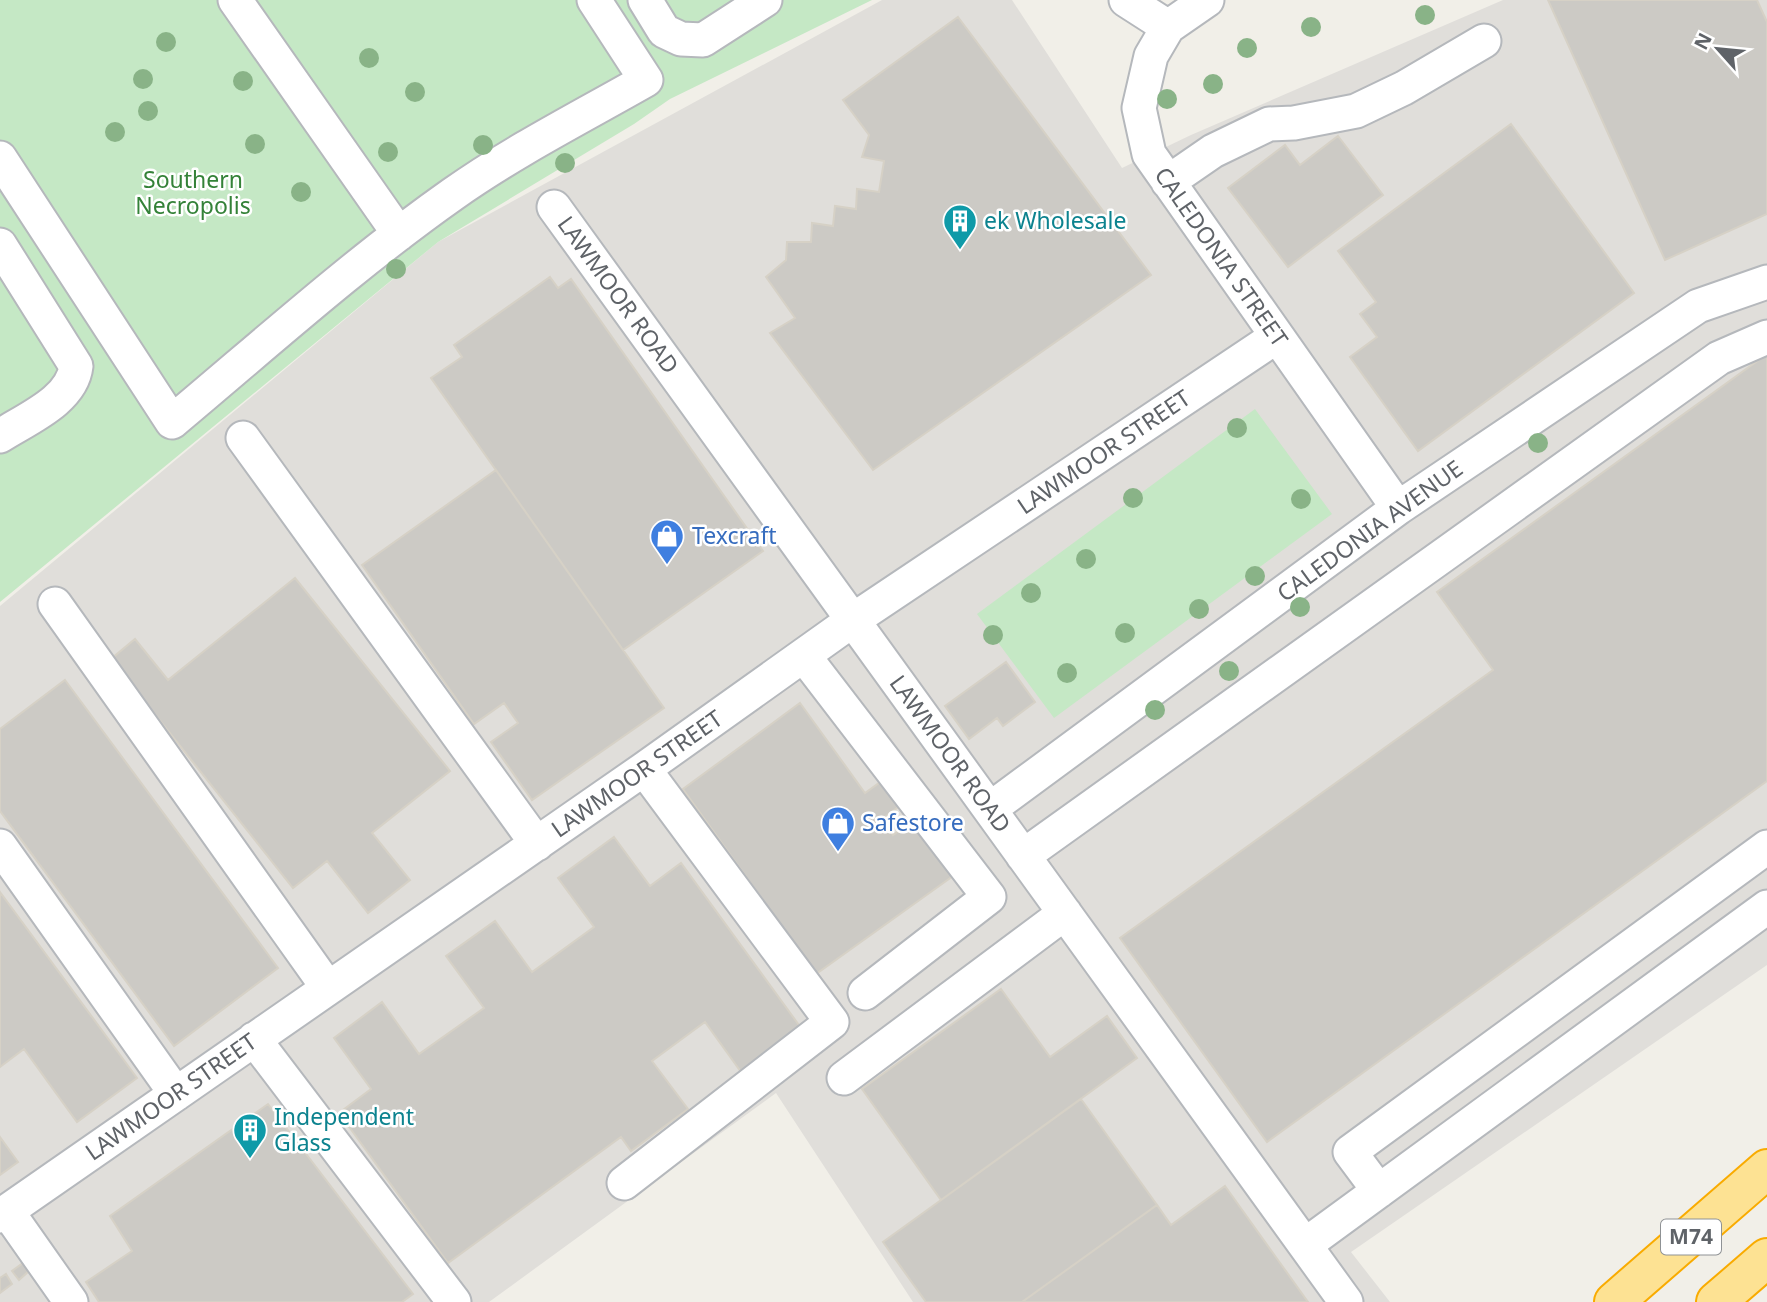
<svg xmlns="http://www.w3.org/2000/svg" width="1767" height="1302" font-family="'Noto Sans',sans-serif">
  <style>
    .industrial { fill: #e0deda }
    .green { fill: #c5e8c5 }
    .building { fill: #cccac5; stroke: #d6d1c6; stroke-width: 2 }
    .lines { fill: none; stroke-linecap: round; stroke-linejoin: round }
    .minor-casing { stroke: #b5b8bc; stroke-width: 37 }
    .highway-casing { stroke: #f9ab00; stroke-width: 42 }
    .minor { stroke: #fff; stroke-width: 33 }
    .highway { stroke: #fde293; stroke-width: 38 }
    .tree { fill: #89b387 }
    .labels { text-anchor: middle; stroke-width: 5; stroke-linejoin: round; paint-order: stroke }
    .shield { fill: #fff; stroke: #8f9295; stroke-width: 2 }
    .shield-label { font-size: 21px; font-weight: bold; fill: #5f6368 }
    .park-label { font-size: 23px; fill: #348238; stroke: #fff }
    .culture-label { font-size: 23px; fill: #0d838f; stroke: #fff; text-anchor: start }
    .street-label { font-size: 23px; fill: #5f6368; stroke: #fff }
    .shop-label { font-size: 23px; fill: #366cbe; stroke: #fff; text-anchor: start }
  </style>
  <rect width="100%" height="100%" fill="#f1efe8"/>
  <path class="industrial" d="M882 0H1012L1122 168 1191 135 1503 0H1767V965L1351 1252 1390 1302H913L776 1093 489 1302H0V606L438 242Z"/>
  <path class="green" d="M0 0H872L670 99 634 124 438 242 0 602Z
    M1255 409 1332 514 1054 718 977 614Z"/>
  <path class="building" d="M1548 0H1757L1767 22V214L1665 260Z
    M958 17 1151 275 873 470 770 333 795 318 766 277 786 260 787 242H811L812 223 833 226 835 206 856 209 857 189 879 192 884 161 862 157 869 135 843 100Z
    M1511 124 1634 293 1418 451 1350 357 1377 337 1360 314 1376 302 1338 251Z
    M1338 136 1383 195 1288 267 1228 188 1285 145 1300 165Z
    M550 277 558 288 571 279 763 551 623 650 431 378 462 357 454 345Z
    M1767 354V781L1267 1142 1120 938 1493 670 1437 592Z
    M496 470 664 708 532 800 491 742 518 723 504 703 474 724 362 565Z
    M295 578 450 771 372 833 410 880 368 913 327 861 293 888 111 659 135 639 168 680Z
    M1006 662 1035 702 1003 726 997 718 969 739 945 706Z
    M65 680 278 968 174 1046 0 811V729Z
    M800 703 865 793 890 775 908 800 882 819 893 835 920 816 960 871 816 974 683 789Z
    M614 837 650 886 681 863 804 1032 744 1076 705 1022 652 1061 688 1109 631 1151 621 1137 448 1263 339 1113 371 1089 334 1038 382 1002 419 1054 484 1008 446 956 495 921 532 972 594 927 558 878Z
    M0 892 137 1078 77 1122 24 1049 0 1067Z
    M1001 989 1050 1057 1107 1016 1137 1058 941 1200 862 1089Z
    M1081 1099 1157 1205 1022 1302H926L883 1242Z
    M268 1104 413 1294 402 1302H99L86 1282 132 1251 110 1216Z
    M0 1137 18 1162 0 1175Z
    M1225 1186 1308 1302H1022L1157 1205 1171 1225Z
    M23 1263 29 1271 19 1280 12 1271Z
    M6 1274 12 1284 0 1293V1278Z"/>
  <g class="lines">
    <g class="minor-casing">
      <path id="minor" d="M235 0 399 234
        M645 0 664 31 681 39 703 40 765 0
        M1126 0 1168 27
        M1207 0 1168 27 1151 56 1139 108 1149 154 1398 508
        M0 158 172 422C264 345 355 263 453 194 514 151 581 117 646 80L594 0
        M1168 182 1213 151 1269 124 1294 123 1356 111 1404 88 1484 41
        M554 207 1346 1302
        M0 245 76 366C72 401 26 419 0 436
        M243 438 537 844
        M55 604 328 988
        M804 656 989 897 865 993
        M990 809 1398 508 1698 306 1767 282
        M0 846 176 1094
        M1023 856 1719 358 1767 337
        M254 1039 454 1302
        M844 1078 1065 913
        M624 1183 832 1022 644 769
        M1379 1191 1350 1152 1767 847
        M7 1211 71 1302
        M0 1216 644 769 853 620 1276 337
        M1305 1245 1767 907"/>
    </g>
    <g class="highway-casing">
      <path id="highway" d="M1614 1302 1767 1169
        M1716 1302 1767 1258"/>
    </g>
    <use href="#minor" class="minor"/>
    <use href="#highway" class="highway"/>
  </g>
  <g class="tree">
    <circle cx="1425" cy="15" r="10"/>
    <circle cx="1311" cy="27" r="10"/>
    <circle cx="166" cy="42" r="10"/>
    <circle cx="1247" cy="48" r="10"/>
    <circle cx="369" cy="58" r="10"/>
    <circle cx="143" cy="79" r="10"/>
    <circle cx="243" cy="81" r="10"/>
    <circle cx="1213" cy="84" r="10"/>
    <circle cx="415" cy="92" r="10"/>
    <circle cx="1167" cy="99" r="10"/>
    <circle cx="148" cy="111" r="10"/>
    <circle cx="115" cy="132" r="10"/>
    <circle cx="255" cy="144" r="10"/>
    <circle cx="483" cy="145" r="10"/>
    <circle cx="388" cy="152" r="10"/>
    <circle cx="565" cy="163" r="10"/>
    <circle cx="301" cy="192" r="10"/>
    <circle cx="396" cy="269" r="10"/>
    <circle cx="1237" cy="428" r="10"/>
    <circle cx="1538" cy="443" r="10"/>
    <circle cx="1133" cy="498" r="10"/>
    <circle cx="1301" cy="499" r="10"/>
    <circle cx="1086" cy="559" r="10"/>
    <circle cx="1255" cy="576" r="10"/>
    <circle cx="1031" cy="593" r="10"/>
    <circle cx="1300" cy="607" r="10"/>
    <circle cx="1199" cy="609" r="10"/>
    <circle cx="1125" cy="633" r="10"/>
    <circle cx="993" cy="635" r="10"/>
    <circle cx="1229" cy="671" r="10"/>
    <circle cx="1067" cy="673" r="10"/>
    <circle cx="1155" cy="710" r="10"/>
  </g>
  <defs>
    <g id="building-pin" transform="scale(1.75)"><path d="M0 17L-7.5 6A9.5 9.5 0 1 1 7.5 6Z" fill="#0f9aa8" stroke="#fff"/><path d="M-4-6H4V6H1V3H-1V6H-4ZM-2.5-4.3h1.7v1.8h-1.7ZM.8-4.3h1.7v1.8H.8ZM-2.5-1h1.7V.8h-1.7ZM.8-1h1.7V.8H.8Z" fill="#fff"/></g>
    <g id="shop-pin" transform="scale(1.75)"><path d="M0 17L-7.5 6A9.5 9.5 0 1 1 7.5 6Z" fill="#3f7fe0" stroke="#fff"/><path d="M-5-2.5h2.3a2.7 3.5 0 0 1 5.4 0H5L5.5 6h-11ZM-1.5-2.5h3a1.5 2.3 0 0 0-3 0Z" fill="#fff"/></g>
  </defs>
  <g fill-rule="evenodd">
    <use href="#building-pin" x="960" y="221"/>
    <use href="#shop-pin" x="667" y="536"/>
    <use href="#shop-pin" x="838" y="823"/>
    <use href="#building-pin" x="250" y="1130"/>
  </g>
  <g class="labels">
    <rect class="shield" x="1661" y="1219.5" width="60" height="35" rx="5"/>
    <g class="shield-label">
      <text x="1691" y="1244">M74</text>
    </g>
    <g class="park-label">
      <text x="193" y="188">Southern<tspan x="193" dy="26">Necropolis</tspan></text>
    </g>
    <g class="culture-label">
      <text x="984" y="229">ek Wholesale</text>
      <text x="274" y="1125">Independent<tspan x="274" dy="26">Glass</tspan></text>
    </g>
    <g class="street-label">
      <text transform="translate(1221 257) rotate(55)" y="8">CALEDONIA STREET</text>
      <text transform="translate(618 295) rotate(54)" y="8">LAWMOOR ROAD</text>
      <text transform="translate(1104 452) rotate(-34)" y="8">LAWMOOR STREET</text>
      <text transform="translate(1370 531) rotate(-36)" y="8">CALEDONIA AVENUE</text>
      <text transform="translate(950 754) rotate(54)" y="8">LAWMOOR ROAD</text>
      <text transform="translate(637 774) rotate(-35)" y="8">LAWMOOR STREET</text>
      <text transform="translate(171 1097) rotate(-35)" y="8">LAWMOOR STREET</text>
    </g>
    <g class="shop-label">
      <text x="692" y="544">Texcraft</text>
      <text x="862" y="831">Safestore</text>
    </g>
  </g>
  <g transform="translate(1718 49) rotate(297)" stroke="#ffffff" stroke-width="5" paint-order="stroke">
  <path d="M0-5L12 26L0 18L-12 26Z" fill="#5f6368"/>
  <text y="-10" font-size="19" font-weight="bold" text-anchor="middle" fill="#5f6368">N</text>
  </g>
</svg>
